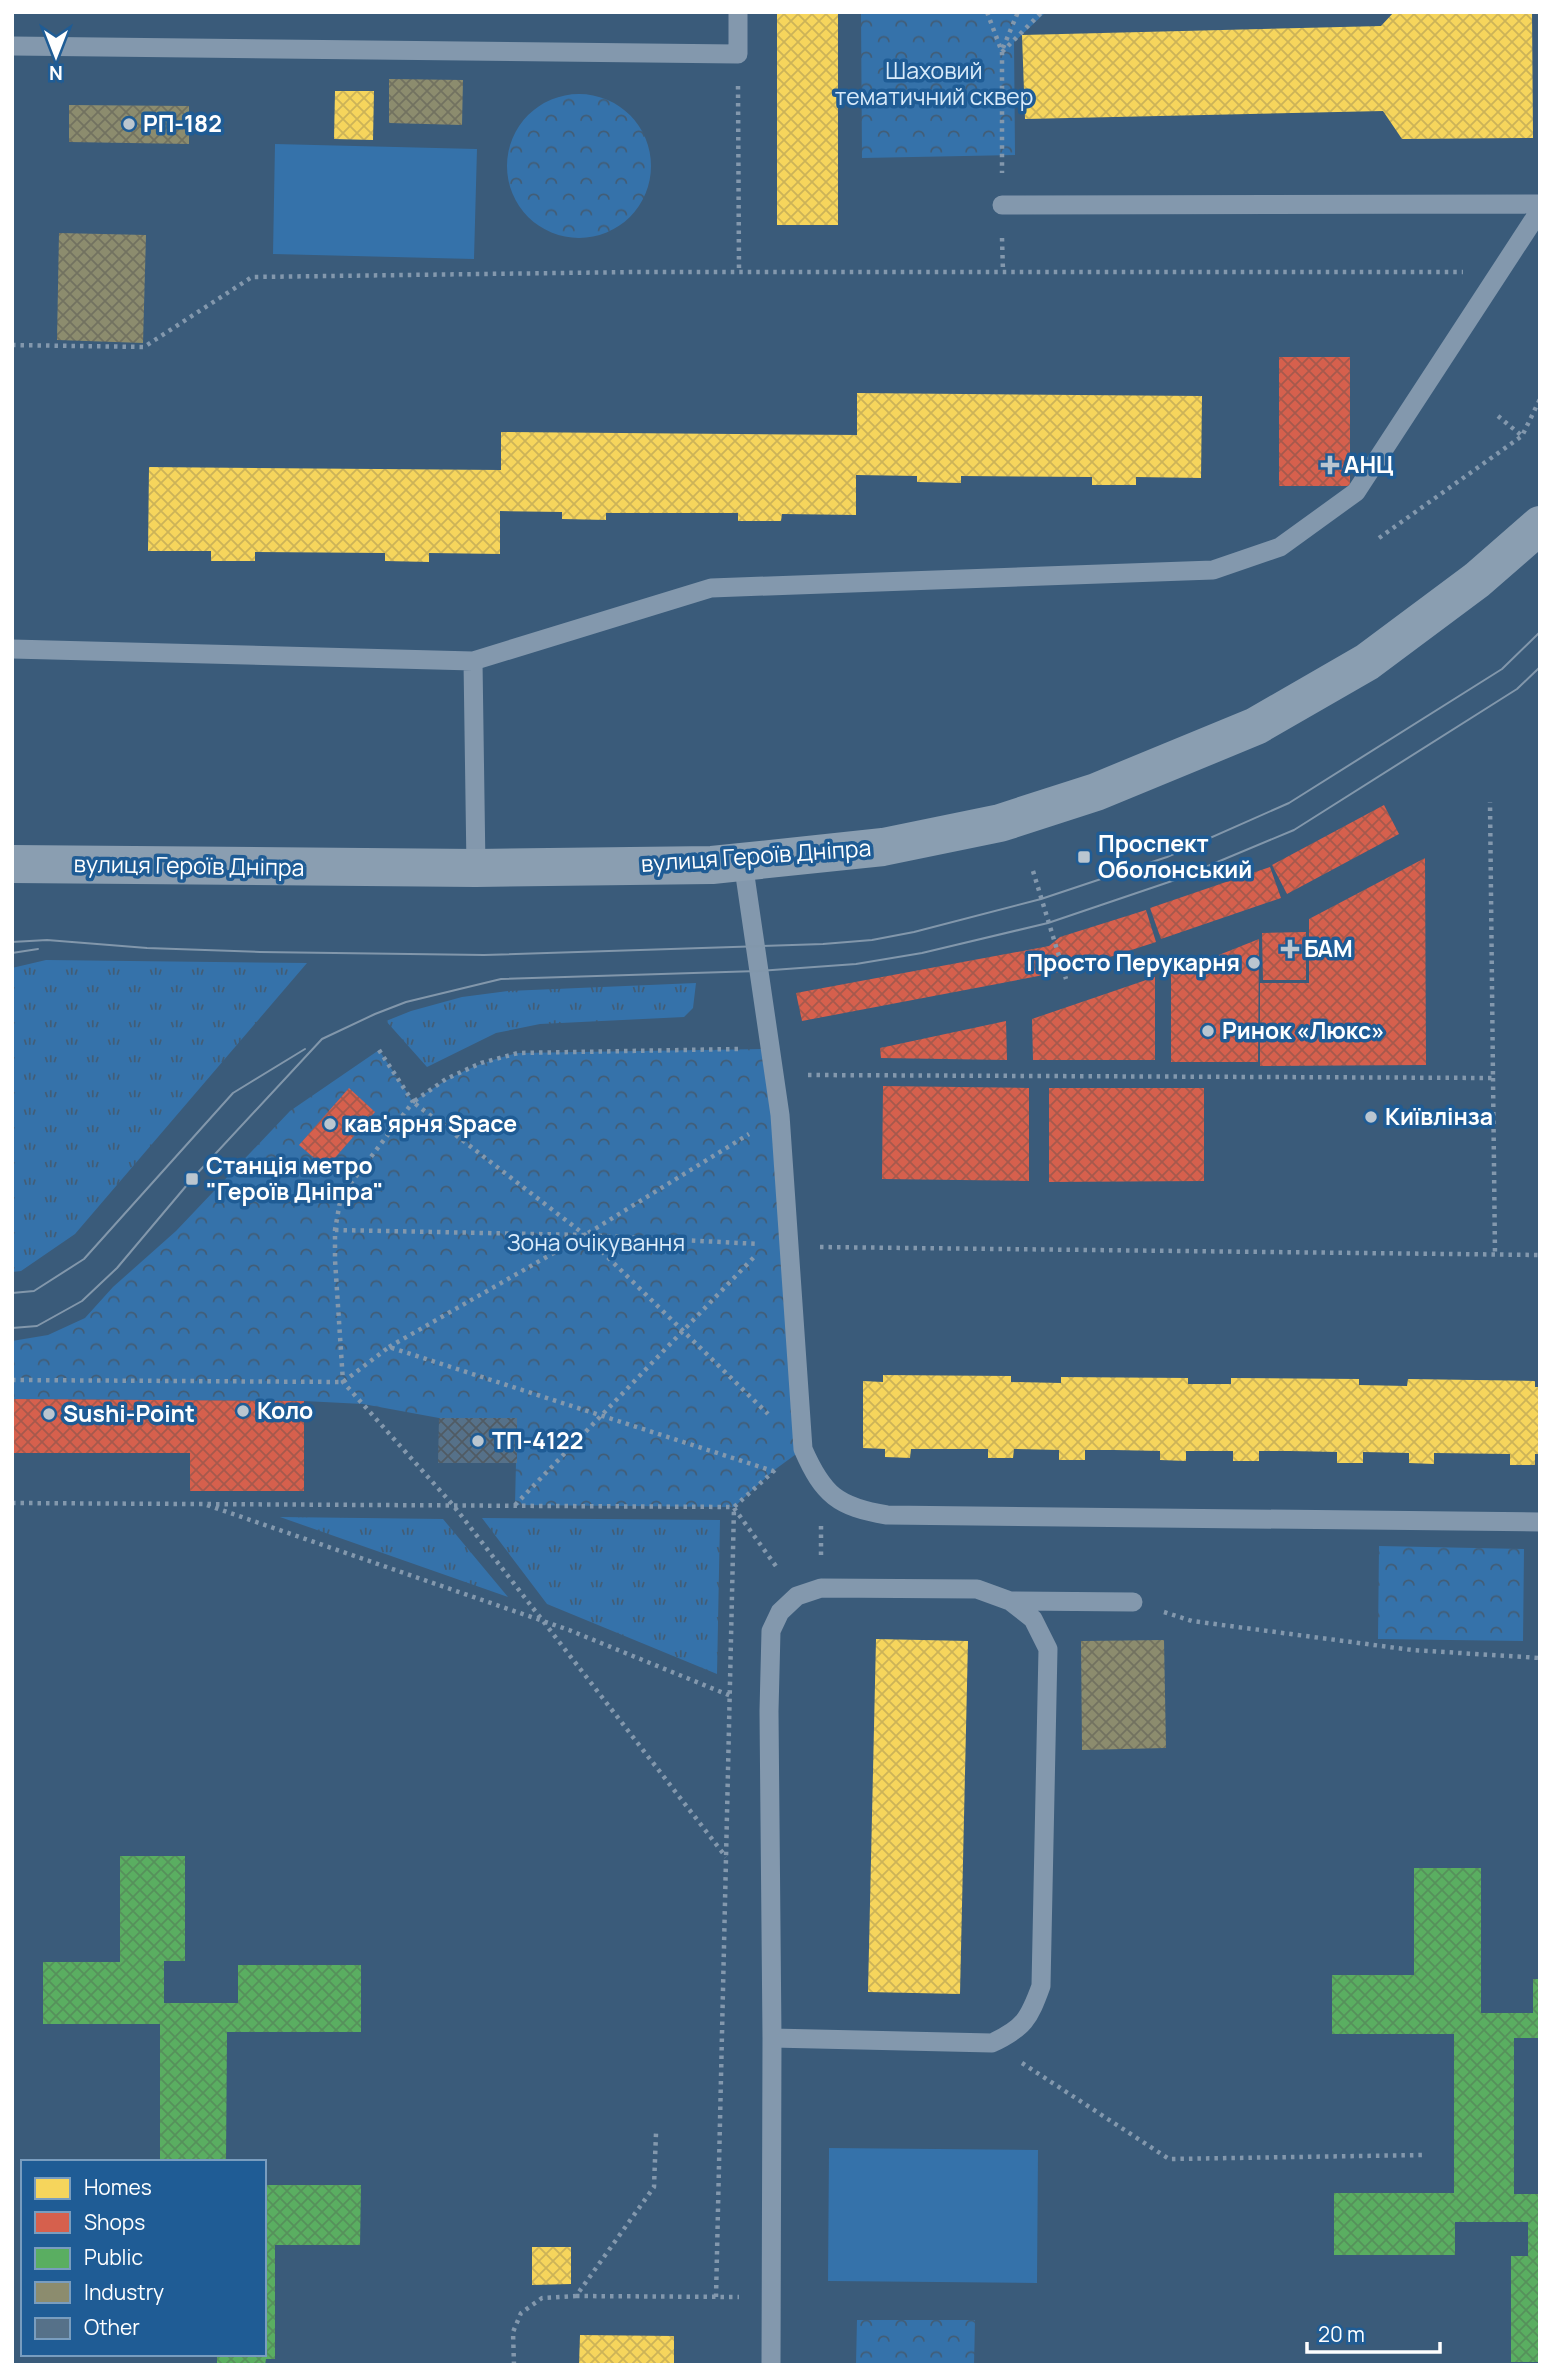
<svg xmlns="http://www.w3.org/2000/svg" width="1552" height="2377" font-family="Manrope,sans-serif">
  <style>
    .grass { fill: url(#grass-tufts) }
    .forest { fill: url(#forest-crowns) }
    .pitch { fill: #3572aa }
    .homes { fill: url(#homes-cross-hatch) }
    .shops { fill: url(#shops-cross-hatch) }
    .public { fill: url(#public-cross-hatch) }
    .industry { fill: url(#industry-cross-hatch) }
    .building { fill: url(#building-cross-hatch) }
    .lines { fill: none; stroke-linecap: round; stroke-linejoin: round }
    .path { stroke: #8398ad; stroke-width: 4.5; stroke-dasharray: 3.5 5; stroke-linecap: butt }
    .lane { stroke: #8398ad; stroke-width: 19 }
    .secondary { stroke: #8a9eb1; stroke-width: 38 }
    .tram { stroke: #8297ab; stroke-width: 2 }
    .poi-dot { fill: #bac6d0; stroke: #1f5c95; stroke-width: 2.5 }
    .labels { text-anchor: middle; stroke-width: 7; stroke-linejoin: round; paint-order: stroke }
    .park-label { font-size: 23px; fill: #d9ebfa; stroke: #1f5c95 }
    .poi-label { font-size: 23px; font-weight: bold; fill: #fff; stroke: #1f5c95; text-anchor: start }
    .street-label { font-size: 23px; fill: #fff; stroke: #1f5c95 }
  </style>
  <defs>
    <pattern id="grass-tufts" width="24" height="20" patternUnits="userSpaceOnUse" patternTransform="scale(1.75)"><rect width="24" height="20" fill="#3572aa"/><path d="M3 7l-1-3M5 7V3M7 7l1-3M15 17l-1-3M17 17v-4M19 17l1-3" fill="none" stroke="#425d76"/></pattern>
    <pattern id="forest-crowns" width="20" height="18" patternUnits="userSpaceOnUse" patternTransform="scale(1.75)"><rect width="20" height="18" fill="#3572aa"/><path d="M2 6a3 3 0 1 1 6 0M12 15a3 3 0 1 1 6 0" fill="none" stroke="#425d76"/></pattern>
    <pattern id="homes-cross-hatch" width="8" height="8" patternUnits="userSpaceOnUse" patternTransform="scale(1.75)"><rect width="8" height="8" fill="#f6d55c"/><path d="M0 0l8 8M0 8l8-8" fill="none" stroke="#ccb358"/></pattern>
    <pattern id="shops-cross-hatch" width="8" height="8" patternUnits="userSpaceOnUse" patternTransform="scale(1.75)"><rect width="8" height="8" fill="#d6604d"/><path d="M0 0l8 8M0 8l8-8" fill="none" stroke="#a6594d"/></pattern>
    <pattern id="public-cross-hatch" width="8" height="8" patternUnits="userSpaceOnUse" patternTransform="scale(1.75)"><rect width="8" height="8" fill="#5aae61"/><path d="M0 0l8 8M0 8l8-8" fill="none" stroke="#56915b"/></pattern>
    <pattern id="industry-cross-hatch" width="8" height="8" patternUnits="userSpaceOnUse" patternTransform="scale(1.75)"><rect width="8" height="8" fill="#8c8c6e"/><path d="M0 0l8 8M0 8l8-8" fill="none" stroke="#727260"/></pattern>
    <pattern id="building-cross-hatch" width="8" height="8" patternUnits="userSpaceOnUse" patternTransform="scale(1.75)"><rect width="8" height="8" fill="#567189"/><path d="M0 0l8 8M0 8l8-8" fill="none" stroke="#505b64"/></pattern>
  </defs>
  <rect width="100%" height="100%" fill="#3a5b7a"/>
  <path class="grass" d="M46 960 307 963 75 1234 21 1271 12 1272V968Z
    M696 983 693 1008 684 1017 540 1024 496 1033 427 1067 386 1021 411 1011 462 997 508 991Z
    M280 1517 443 1519 508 1597Z
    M482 1518 720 1520 717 1674 547 1604Z"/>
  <path class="forest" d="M861 12H1046L1014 42 1015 155 862 158Z
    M507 166a72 72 0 1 1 144 0a72 72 0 1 1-144 0Z
    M770 1049 803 1449 773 1471 734 1507 515 1505 517 1418H439L363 1404 304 1401 12 1399V1341L48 1335 85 1318 113 1287 176 1231 290 1111 379 1050 413 1102C450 1076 474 1064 518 1053Z
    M1379 1546 1524 1549 1523 1641 1378 1639Z
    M857 2320H975L974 2365H856Z"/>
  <path class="pitch" d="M275 144 477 149 474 259 273 254Z
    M829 2148 1038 2150 1037 2283 828 2281Z"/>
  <path class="homes" d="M777 12H838V225H777Z
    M1394 12H1532L1533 138 1402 139 1383 111 1025 119 1022 35 1381 26Z
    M335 91H374L373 140 334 139Z
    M857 393 1202 396 1201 478 1136 477V485H1092V477L961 476V483L917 482V476L856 475V515L782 514 781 521H738V513H606V520L562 519V512L500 511V554L429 553V562L385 561V553L255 552V561H211V551H148L149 467 501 470V432L857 435Z
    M883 1375 1011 1376V1382L1061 1383V1377L1188 1378V1384H1231V1378L1359 1379V1385L1407 1386 1408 1379 1535 1381V1387H1540V1454H1535V1465H1510V1454L1434 1453V1464L1409 1463V1453L1363 1452V1463H1337V1452L1290 1451H1259V1461H1233V1451H1186V1461L1160 1460V1451L1114 1450H1085V1460H1059V1450L1014 1449 1013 1458H988V1449H911L910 1458 885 1457V1449L863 1448V1381L883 1382Z
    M876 1639 968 1641 960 1994 868 1992Z
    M532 2247H571V2284L532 2285Z
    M580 2335 674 2336V2365H579Z"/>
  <path class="shops" d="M1279 357H1350V486H1279Z
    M1384 805 1399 834 1287 894 1272 865Z
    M1425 858 1426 1065 1260 1066V983H1309V919Z
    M1270 867 1281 898 1161 939 1150 908Z
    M1146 910 1156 942 1070 970 802 1021 796 993 1049 946 1060 937Z
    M1306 932V980H1263L1262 933Z
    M1259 939 1258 1062H1171V974Z
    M1155 977V1060H1033L1032 1019Z
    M1006 1021 1007 1060 881 1058 880 1048Z
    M883 1086 1029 1088V1181L882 1179Z
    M349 1088 375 1112 326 1168 299 1145Z
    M1049 1088H1204V1181L1049 1182Z
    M12 1399 304 1401V1491H190V1453H12Z"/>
  <path class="public" d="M120 1856H185V1961H164V2003H238V1965H361V2032H227L226 2162H160V2024H43V1962H120Z
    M1414 1868H1481V2013H1533V1979H1540V2038H1514V2194H1540V2362H1511V2256H1528V2222H1455V2255H1334V2193H1454V2034H1332V1975H1414Z
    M264 2185H361L360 2245H275V2359H266L265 2365H217V2354H264Z"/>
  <path class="industry" d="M389 79 463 80 462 125 389 123Z
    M69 105 189 106V144L69 142Z
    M59 233 146 235 143 343 57 340Z
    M1164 1640 1166 1748 1082 1750 1081 1641Z"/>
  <path class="building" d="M439 1418H517V1463H438Z"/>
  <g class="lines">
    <path class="path" d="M987 12 1002 52V173
      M1003 48 1018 12
      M1002 52 1042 12
      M738 86 739 272
      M1002 238 1003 272
      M12 345 144 347 252 277 636 272H1463
      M1498 416 1522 436
      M1379 538 1522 436 1540 399
      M1033 871 1066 979
      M738 1049 518 1053 481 1063 446 1079 413 1102 585 1235 768 1414
      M379 1050 413 1102 341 1196 335 1230V1260L343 1382 453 1505 726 1857
      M808 1075 1493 1078 1490 802
      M1493 1078 1495 1255
      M335 1230 585 1235 759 1244
      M820 1247 1540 1255
      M389 1347 585 1235 749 1134
      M12 1380 343 1382 389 1347 773 1471
      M12 1503 734 1507 776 1469
      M207 1505 569 1630 731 1696
      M515 1505 756 1255
      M734 1508 778 1569
      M821 1526V1556
      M1164 1612 1192 1621 1412 1650 1540 1658
      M1022 2063 1169 2159 1423 2155
      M576 2296 739 2297
      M716 2297 734 1507
      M514 2365 513 2332 521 2313 542 2298 576 2296 654 2187 656 2133"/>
    <path class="lane" d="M12 46 738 54V12
      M1002 205 1540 204
      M12 649 473 661 711 588 1213 570 1280 547 1356 492 1540 210
      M473 661 476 868
      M743 862 780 1115 803 1449C823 1495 838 1507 887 1515L1540 1522
      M1010 1601 1133 1602
      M771 2365 772 2038 769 1711 771 1631 780 1612 797 1596 821 1588 977 1589 1010 1601 1033 1619 1048 1649 1041 1986C1029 2019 1024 2028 992 2043L772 2038"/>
    <path class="secondary" d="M12 864 476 868 712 865 883 847 1000 823 1096 792 1256 726 1367 662 1477 580 1540 525"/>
    <path class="tram" d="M12 942 47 940 147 948 260 952 484 955 823 944 872 940 914 932 1041 899 1167 857 1289 803 1502 669 1540 632
      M12 953 38 949
      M12 1293 34 1291 84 1259 233 1093 305 1049
      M12 1328 37 1326 82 1301 117 1268 192 1179 322 1039 375 1014 406 1002 501 979 758 971 856 964 922 953 1048 923 1172 881 1294 830 1517 689 1540 667"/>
  </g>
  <g class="poi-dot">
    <circle cx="129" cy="124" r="7"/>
    <path d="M1326.5 454.5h7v7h7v7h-7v7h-7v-7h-7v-7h7z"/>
    <rect x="1077" y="850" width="14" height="14" rx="3.5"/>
    <path d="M1286.5 938.5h7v7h7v7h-7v7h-7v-7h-7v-7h7z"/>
    <circle cx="1254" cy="963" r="7"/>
    <circle cx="1208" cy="1031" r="7"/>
    <circle cx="1371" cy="1117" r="7"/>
    <circle cx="330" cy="1124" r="7"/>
    <rect x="185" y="1172" width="14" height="14" rx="3.5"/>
    <circle cx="243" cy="1411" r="7"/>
    <circle cx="49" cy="1414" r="7"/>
    <circle cx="478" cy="1441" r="7"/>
  </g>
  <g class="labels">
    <g class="park-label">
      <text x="934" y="79">Шаховий<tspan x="934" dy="26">тематичний сквер</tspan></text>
      <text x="596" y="1251">Зона очікування</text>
    </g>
    <g class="poi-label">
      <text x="143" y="132">РП-182</text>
      <text x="1344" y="473">АНЦ</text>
      <text x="1098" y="852">Проспект<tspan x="1098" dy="26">Оболонський</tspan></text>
      <text x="1304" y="957">БАМ</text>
      <text x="1240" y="971" text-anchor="end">Просто Перукарня</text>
      <text x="1222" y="1039">Ринок «Люкс»</text>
      <text x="1385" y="1125">Київлінза</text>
      <text x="344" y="1132">кав'ярня Space</text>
      <text x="206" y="1174">Станція метро<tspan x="206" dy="26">"Героїв Дніпра"</tspan></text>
      <text x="257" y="1419">Коло</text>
      <text x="63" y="1422">Sushi-Point</text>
      <text x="492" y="1449">ТП-4122</text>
    </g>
    <g class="street-label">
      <text transform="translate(756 856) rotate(-4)" y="8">вулиця Героїв Дніпра</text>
      <text transform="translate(189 866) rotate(1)" y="8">вулиця Героїв Дніпра</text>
    </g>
  </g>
  <rect width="1552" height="2377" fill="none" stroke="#ffffff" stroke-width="28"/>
  <rect x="21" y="2160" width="245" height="196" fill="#1f5c95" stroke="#799dbf" stroke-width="2"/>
  <rect x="35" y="2178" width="35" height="21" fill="#f6d55c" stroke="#799dbf" stroke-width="2"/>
  <text x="84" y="2195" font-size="21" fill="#ffffff">Homes</text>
  <rect x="35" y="2212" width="35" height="21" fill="#d6604d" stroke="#799dbf" stroke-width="2"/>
  <text x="84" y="2230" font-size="21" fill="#ffffff">Shops</text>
  <rect x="35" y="2248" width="35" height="21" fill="#5aae61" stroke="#799dbf" stroke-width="2"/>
  <text x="84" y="2265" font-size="21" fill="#ffffff">Public</text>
  <rect x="35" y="2282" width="35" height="21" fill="#8c8c6e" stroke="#799dbf" stroke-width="2"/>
  <text x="84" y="2300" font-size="21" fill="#ffffff">Industry</text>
  <rect x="35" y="2318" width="35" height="21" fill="#567189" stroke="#799dbf" stroke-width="2"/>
  <text x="84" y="2335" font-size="21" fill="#ffffff">Other</text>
  <g transform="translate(56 56) rotate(180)" stroke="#1f5c95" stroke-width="5" paint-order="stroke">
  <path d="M0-5L12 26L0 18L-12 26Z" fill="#ffffff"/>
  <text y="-10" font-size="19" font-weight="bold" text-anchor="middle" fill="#ffffff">N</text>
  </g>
  <path d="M1307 2342v10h133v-10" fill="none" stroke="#ffffff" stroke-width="3.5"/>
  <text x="1318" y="2342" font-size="21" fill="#ffffff" stroke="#1f5c95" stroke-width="5" paint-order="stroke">20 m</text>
</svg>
